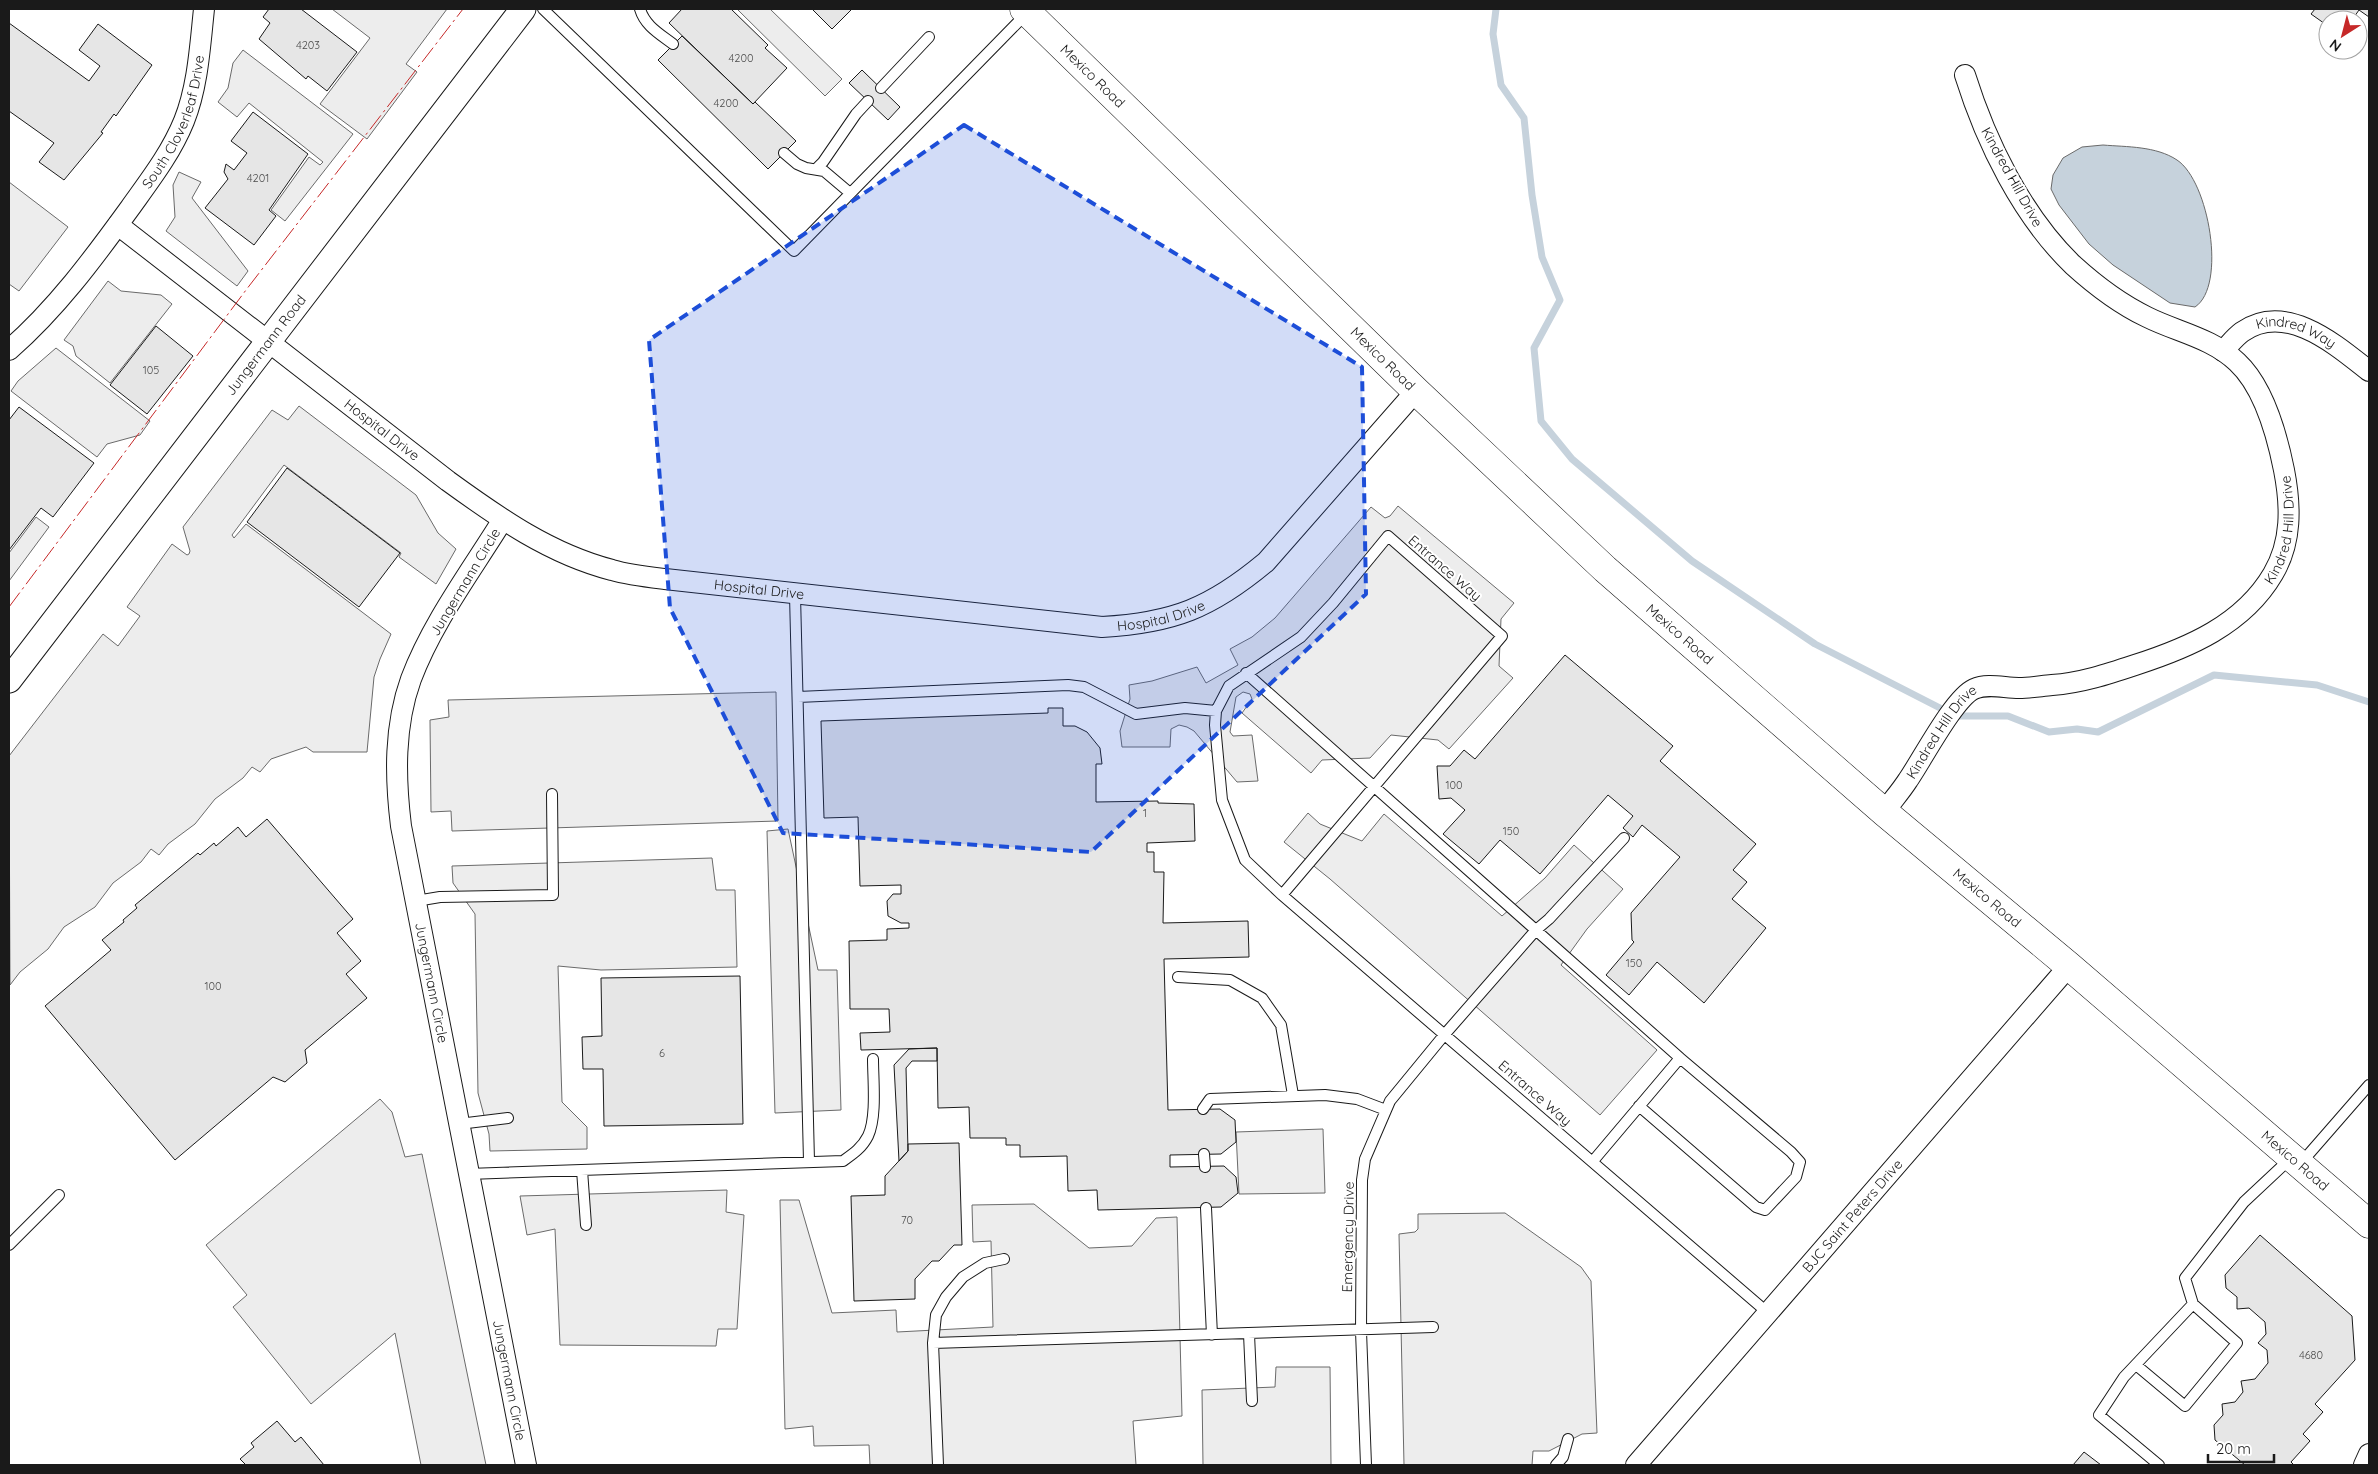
<svg xmlns="http://www.w3.org/2000/svg" width="2378" height="1474" font-family="Quicksand,sans-serif">
  <style>
    .parking { fill: #ededed; stroke: #6a6a6a }
    .water { fill: #c6d2dc; stroke: #6a6a6a }
    .lines { fill: none; stroke-linecap: round; stroke-linejoin: round }
    .stream { stroke: #c6d2dc; stroke-width: 7 }
    .building { fill: #e6e6e6; stroke: #1a1a1a }
    .service-casing { stroke: #1a1a1a; stroke-width: 12 }
    .minor-casing { stroke: #1a1a1a; stroke-width: 22 }
    .tertiary-casing { stroke: #1a1a1a; stroke-width: 27 }
    .primary-casing { stroke: #1a1a1a; stroke-width: 29 }
    .service { stroke: #fff; stroke-width: 10 }
    .minor { stroke: #fff; stroke-width: 20 }
    .tertiary { stroke: #fff; stroke-width: 25 }
    .primary { stroke: #fff; stroke-width: 28 }
    .power { stroke: #c62828; stroke-width: 1; stroke-dasharray: 18 4 2.5 4; stroke-linecap: butt }
    .marked { fill: #1d4ed8; fill-opacity: 0.2; stroke: #1d4ed8; stroke-width: 4; stroke-dasharray: 10 6; stroke-linejoin: round }
    .labels { text-anchor: middle; stroke-width: 4; stroke-linejoin: round; paint-order: stroke }
    .number-label { font-size: 11px; fill: #4d4d4d }
    .street-label { font-size: 14px; fill: #1a1a1a; stroke: #fff }
  </style>
  <rect width="100%" height="100%" fill="#fff"/>
  <path class="parking" d="M332 9H447L406 64 417 72 367 139 320 104 370 38Z
    M737 9H770L842 79 825 96Z
    M243 50 353 134 285 221 271 210 309 157 320 165 323 162 249 103 237 117 218 102 228 88 233 63Z
    M179 172 201 182 192 198 248 271 237 286 166 231 175 217 173 185Z
    M9 182 68 227 19 291 9 284Z
    M108 281 121 291 161 295 172 304 110 383 76 356 73 346 64 340Z
    M56 348 150 421 140 435 107 444 97 457 11 391 18 381Z
    M299 406 416 495 438 533 456 549 436 584 399 557 401 553 284 465 232 535 234 538 246 524 391 634 380 659 374 677 367 752H313L306 747 271 759 260 772 252 767 243 778 215 799 195 824 168 844 159 855 151 849 141 862 113 883 95 907 64 927 48 949 20 972 10 985 9 756 103 634 118 646 140 616 127 607 172 544 187 555 189 554 190 551 183 527 272 410 288 420Z
    M1398 506 1514 603 1501 619 1499 666 1513 678 1449 749 1438 740 1391 735 1370 758 1322 760 1311 773 1242 713 1252 699 1250 694 1243 692 1236 697 1230 732 1233 736 1252 735 1258 781 1237 782 1194 731 1187 727 1179 725 1171 729 1170 747H1122L1120 731 1130 699 1129 685 1152 681 1197 667 1206 683 1238 665 1230 649 1252 637 1275 618 1371 507 1385 518 1390 516Z
    M36 517 49 527 9 581V553Z
    M776 692 778 821 452 831 451 811 431 812 430 720 449 717 448 700Z
    M1308 813 1320 824 1362 841 1384 814 1502 916 1545 878 1574 845 1623 889 1587 929 1561 965 1657 1050 1600 1115 1330 879 1284 842Z
    M788 829 818 970H837L841 1110 775 1113 767 831Z
    M712 858 716 890H735L737 967 601 970 558 966 562 1102 587 1127V1149L490 1151 489 1134 478 1093 475 914 453 883 452 866Z
    M380 1099 392 1112 405 1157 422 1154 486 1465H421L395 1333 311 1404 233 1307 247 1295 206 1245Z
    M1323 1129 1325 1193 1239 1194 1236 1132Z
    M727 1190 726 1212 744 1215 737 1329H718L716 1346 560 1345 555 1229 527 1235 520 1196Z
    M780 1200H799L832 1313 896 1310 897 1332 993 1327 991 1241 973 1242 972 1205 1034 1204 1089 1248 1132 1246 1156 1218 1177 1217 1182 1416 1133 1421 1136 1465H870L869 1445 814 1446 813 1426 785 1429Z
    M1505 1213 1581 1267 1591 1281 1597 1433 1582 1434 1549 1451H1533L1532 1465H1404L1399 1234 1415 1232 1418 1229V1214Z
    M1276 1367H1330L1331 1465H1203L1202 1390 1275 1387Z"/>
  <path class="water" d="M2103 145C2127 147 2156 146 2177 160 2209 181 2227 286 2195 307L2170 303 2113 265 2089 244 2059 205 2051 189 2053 175 2063 158 2082 147Z"/>
  <g class="lines">
    <path class="stream" d="M1496 9 1493 34 1501 85 1524 118 1532 195 1542 257 1560 300 1534 348 1541 421 1572 459 1692 561 1815 644 1940 708
      M1959 716H2008L2049 732 2077 729 2098 732 2214 675 2317 685 2369 702"/>
  </g>
  <path class="building" d="M269 9H301L357 52 327 91 308 76 306 79 259 39 270 23 263 17Z
    M682 9H731L768 45 765 48 787 68 753 104 669 23Z
    M812 9H852L832 29Z
    M2315 9H2369V17L2359 10 2352 20H2328V26L2311 14Z
    M9 23 89 81 100 66 79 50 98 24 152 65 116 116 114 114 101 132 103 133 64 180 39 162 54 143 9 111Z
    M682 36 753 104 755 102 796 141 768 169 658 60Z
    M862 70 900 107 888 120 849 83Z
    M253 112 308 154 269 210 276 216 254 245 205 208 228 179 224 172 226 164 234 170 247 153 231 141Z
    M156 326 193 356 147 414 110 385Z
    M19 407 94 463 53 517 41 508 9 550V420Z
    M287 468 400 553 359 607 247 522Z
    M1565 655 1673 746 1660 761 1756 844 1733 870 1747 882 1732 899 1766 928 1704 1003 1657 962 1629 995 1606 975 1634 942 1632 940 1631 913 1680 857 1642 825 1633 837 1623 828 1633 816 1608 795 1540 874 1500 840 1479 864 1443 834 1465 810 1451 798 1439 799 1437 766H1450L1464 750 1475 759Z
    M1048 708H1063V726H1075L1087 732 1100 748 1102 764H1096V802L1158 801V803L1194 804 1195 841 1147 843V852H1154V872H1164L1163 923 1248 921 1249 957 1164 959 1168 1110 1220 1109 1235 1120 1236 1142 1221 1154 1170 1155V1167L1224 1166 1236 1177 1238 1193 1221 1207 1098 1210 1097 1190 1068 1191 1067 1156 1020 1157V1145H1006V1138H970L969 1107 938 1108 937 1048 861 1050 860 1033 890 1032 889 1009H850L849 941 887 940V929L909 928V923H901L888 916 887 901 893 894H901V885L860 886 858 817 824 818 821 721 1048 713Z
    M267 819 353 919 337 933 361 961 346 974 367 998 305 1050 307 1063 285 1082 273 1077 175 1160 45 1006 111 950 102 940 124 922 123 920 137 908 135 905 198 853 200 855 214 843 216 846 238 827 246 837Z
    M740 976 743 1124 604 1126 603 1069H583L582 1037 602 1036 601 978Z
    M937 1048V1061H912L906 1068 908 1151 899 1161 894 1065 909 1049Z
    M959 1143 962 1245H954L939 1261H932L915 1279V1299L854 1301 851 1196 885 1195V1176L908 1151V1144Z
    M2260 1235 2352 1316 2355 1360 2315 1404 2323 1412 2303 1434 2310 1441 2291 1462 2294 1465H2245L2215 1440 2214 1425 2223 1415 2222 1404 2235 1402 2243 1392 2241 1381 2255 1379 2268 1363 2267 1350 2258 1343 2266 1334 2265 1322 2249 1308 2237 1309V1297L2226 1288 2225 1275Z
    M277 1421 295 1442 301 1437 324 1465H246L240 1459 254 1447 251 1443Z
    M2084 1452 2101 1465H2073Z"/>
  <g class="lines">
    <g class="service-casing">
      <path id="service" d="M543 9 794 251 1027 13
        M640 9C645 26 660 34 673 44
        M881 88 929 37
        M784 153 797 164 806 168 824 171 850 193
        M816 169 823 162 856 114 868 101
        M795 595 809 1161
        M1246 673 1680 1058 1593 1161
        M798 697 1068 685 1084 687 1136 714 1185 708 1216 711
        M1282 895 1502 636 1388 536 1333 603 1301 637 1229 686 1216 711 1215 725 1222 800 1245 860 1282 895 1768 1313
        M416 901 440 897 553 895 552 794
        M1178 977 1230 980 1262 998 1281 1025 1293 1095
        M1639 1106 1756 1207 1765 1210 1796 1177 1800 1162 1791 1152 1680 1058
        M1203 1109 1210 1099 1325 1095 1357 1099 1386 1110
        M459 1124 508 1118
        M1204 1154 1205 1167
        M2301 1163 2369 1085
        M582 1170 586 1225
        M468 1174 843 1161C853 1154 862 1148 868 1136 877 1117 873 1080 873 1059
        M1206 1208 1212 1335
        M9 1245 59 1195
        M1249 1334 1252 1401
        M933 1343 1433 1327
        M2136 1365 2185 1406 2237 1343 2193 1304
        M938 1465 933 1343 936 1315 946 1297 963 1277 985 1263 1004 1259
        M1366 1465 1361 1331 1362 1180 1365 1159 1390 1101 1445 1034 1536 930 1549 919 1624 838
        M1556 1465 1563 1457 1568 1439
        M2159 1465 2099 1415 2124 1377 2193 1304 2185 1278 2244 1202 2291 1158"/>
    </g>
    <g class="minor-casing">
      <g id="minor">
        <path id="s1" d="M118 225 448 481C499 518 550 554 612 570 629 575 648 577 665 579L1102 627C1173 623 1211 608 1266 562L1416 391"/>
        <path id="s2" d="M9 350C56 309 93 259 130 208 150 180 171 153 184 121 198 86 200 46 204 9"/>
        <path id="s3" d="M2223 351C2229 345 2235 337 2242 332 2286 301 2336 345 2369 371"/>
        <path id="s4" d="M502 521C471 571 432 623 411 679 394 726 395 777 401 826L526 1465"/>
        <path id="s5" d="M1884 812C1892 801 1901 791 1908 780 1922 760 1954 698 1974 689 1988 683 2004 688 2019 688 2030 688 2041 686 2052 685 2081 683 2108 674 2135 665 2188 648 2243 625 2273 574 2292 542 2291 506 2284 470 2277 435 2264 387 2237 362 2212 338 2177 332 2147 317 2120 304 2095 285 2073 265 2022 216 1986 142 1965 75"/>
        <path id="s6" d="M1636 1465 2069 966"/>
        <path d="M2364 1465 2369 1454"/>
      </g>
    </g>
    <g class="tertiary-casing">
      <g id="tertiary">
        <path id="s7" d="M9 680 523 9"/>
      </g>
    </g>
    <g class="primary-casing">
      <g id="primary">
        <path id="s8" d="M1024 9 1416 391 1605 569 1884 812 2069 966 2369 1224"/>
      </g>
    </g>
    <use href="#service" class="service"/>
    <use href="#minor" class="minor"/>
    <use href="#tertiary" class="tertiary"/>
    <use href="#primary" class="primary"/>
    <path class="power" d="M9 607 246 290 463 9"/>
  </g>
  <path class="marked" d="M964 125 1362 367 1366 594 1091 852 783 833 670 608 649 340Z"/>
  <g class="labels">
    <g class="number-label">
      <text x="308" y="49">4203</text>
      <text x="741" y="62">4200</text>
      <text x="726" y="107">4200</text>
      <text x="258" y="182">4201</text>
      <text x="151" y="374">105</text>
      <text x="1454" y="789">100</text>
      <text x="1145" y="817">1</text>
      <text x="1511" y="835">150</text>
      <text x="1634" y="967">150</text>
      <text x="213" y="990">100</text>
      <text x="662" y="1057">6</text>
      <text x="907" y="1224">70</text>
      <text x="2311" y="1359">4680</text>
    </g>
    <g class="street-label">
      <text dy="5" stroke="none"><textPath href="#s8" startOffset="96">Mexico Road</textPath></text>
      <text dy="5" stroke="none"><textPath href="#s2" startOffset="285">South Cloverleaf Drive</textPath></text>
      <text transform="translate(2012 177) rotate(61)" y="5">Kindred Hill Drive</text>
      <text dy="5" stroke="none"><textPath href="#s3" startOffset="85">Kindred Way</textPath></text>
      <text dy="5" stroke="none"><textPath href="#s7" startOffset="422">Jungermann Road</textPath></text>
      <text dy="5" stroke="none"><textPath href="#s8" startOffset="501">Mexico Road</textPath></text>
      <text dy="5" stroke="none"><textPath href="#s1" startOffset="334">Hospital Drive</textPath></text>
      <text dy="5" stroke="none"><textPath href="#s5" startOffset="532">Kindred Hill Drive</textPath></text>
      <text transform="translate(1445 568) rotate(41)" y="5">Entrance Way</text>
      <text transform="translate(465 582) rotate(-59)" y="5">Jungermann Circle</text>
      <text dy="5" stroke="none"><textPath href="#s1" startOffset="754">Hospital Drive</textPath></text>
      <text dy="5" stroke="none"><textPath href="#s1" startOffset="1159">Hospital Drive</textPath></text>
      <text dy="5" stroke="none"><textPath href="#s8" startOffset="906">Mexico Road</textPath></text>
      <text dy="5" stroke="none"><textPath href="#s5" startOffset="99">Kindred Hill Drive</textPath></text>
      <text dy="5" stroke="none"><textPath href="#s8" startOffset="1311">Mexico Road</textPath></text>
      <text dy="5" stroke="none"><textPath href="#s4" startOffset="491">Jungermann Circle</textPath></text>
      <text transform="translate(1535 1093) rotate(41)" y="5">Entrance Way</text>
      <text dy="5" stroke="none"><textPath href="#s8" startOffset="1716">Mexico Road</textPath></text>
      <text dy="5" stroke="none"><textPath href="#s6" startOffset="330">BJC Saint Peters Drive</textPath></text>
      <text transform="translate(1348 1237) rotate(-89)" y="5">Emergency Drive</text>
      <text dy="5" stroke="none"><textPath href="#s4" startOffset="896">Jungermann Circle</textPath></text>
    </g>
  </g>
  <rect width="2378" height="1474" fill="none" stroke="#1a1a1a" stroke-width="20"/>
  <g transform="translate(2343 35) rotate(216)"><circle r="24" fill="#ffffff" stroke="#a3a3a3"/>
  <path d="M0-4L9 19L0 12L-9 19Z" fill="#c62828"/>
  <text y="-8" font-size="14" font-weight="bold" text-anchor="middle" fill="#1a1a1a">N</text>
  </g>
  <path d="M2208 1454v8h66v-8" fill="none" stroke="#1a1a1a" stroke-width="2.5"/>
  <text x="2216" y="1454" font-size="15" fill="#1a1a1a" stroke="#ffffff" stroke-width="4" paint-order="stroke">20 m</text>
</svg>
